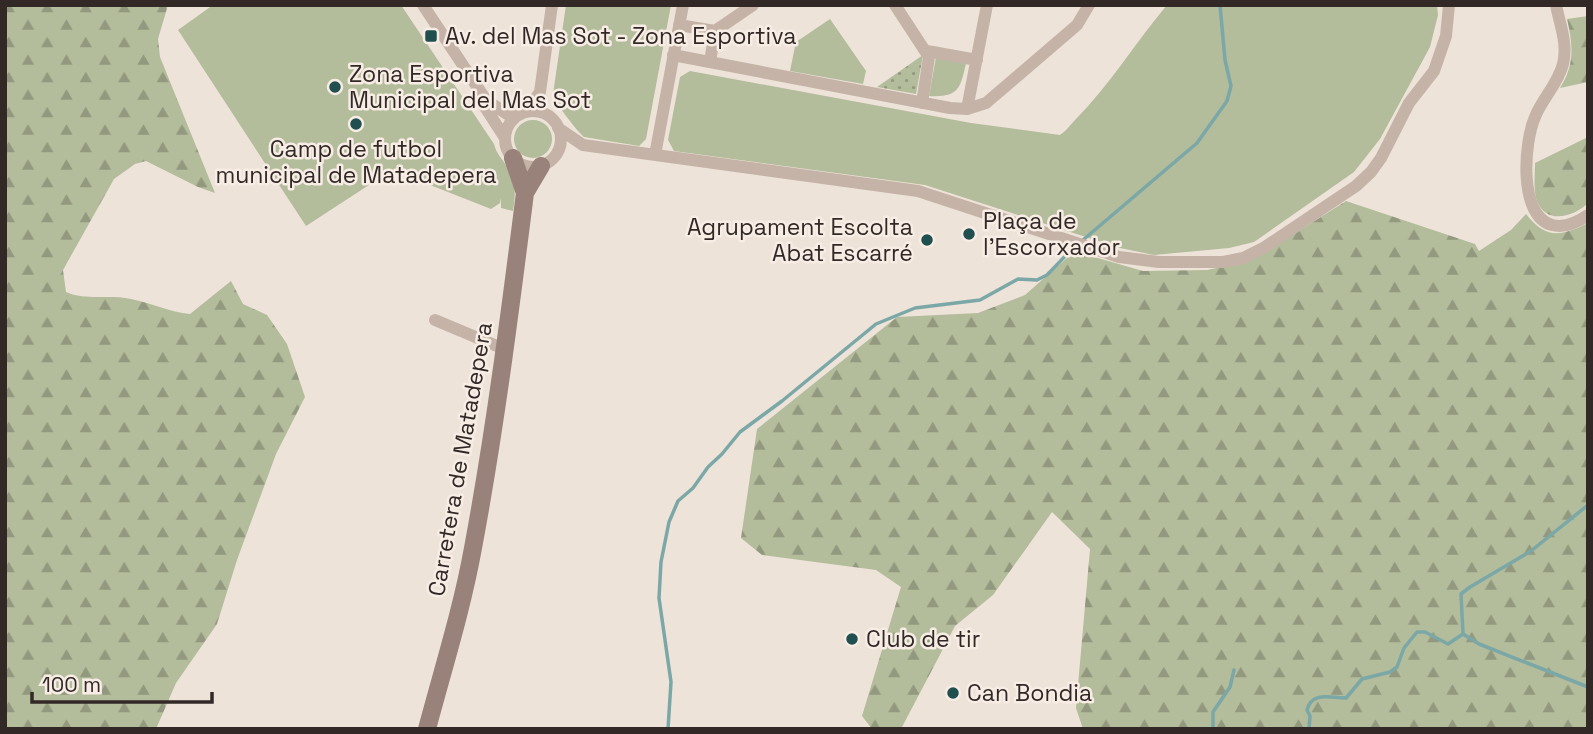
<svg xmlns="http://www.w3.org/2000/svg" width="1593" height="734" font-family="'Space Grotesk',sans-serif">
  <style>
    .green { fill: #b3bc9b }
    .forest { fill: url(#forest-firs) }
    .garden { fill: url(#garden-dots) }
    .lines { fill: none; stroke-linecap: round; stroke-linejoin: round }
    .stream { stroke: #7ba8a7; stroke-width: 3.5 }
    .street { stroke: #c5b3a7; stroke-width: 12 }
    .secondary { stroke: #988279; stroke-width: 18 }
    .poi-dot { fill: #214f4f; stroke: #f7ede5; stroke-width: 2.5 }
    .labels { text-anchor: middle; stroke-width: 5; stroke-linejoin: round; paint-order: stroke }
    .poi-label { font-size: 23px; fill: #322927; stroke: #f7ede5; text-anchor: start }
    .street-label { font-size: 23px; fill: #322927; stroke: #f7ede5 }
  </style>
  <defs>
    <pattern id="forest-firs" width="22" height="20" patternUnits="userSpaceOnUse" patternTransform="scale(1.75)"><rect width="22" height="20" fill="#b3bc9b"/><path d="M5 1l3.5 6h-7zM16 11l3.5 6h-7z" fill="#92997e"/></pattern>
    <pattern id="garden-dots" width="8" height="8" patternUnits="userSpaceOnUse" patternTransform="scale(1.75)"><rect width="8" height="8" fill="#b3bc9b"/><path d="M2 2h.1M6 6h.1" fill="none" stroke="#92997e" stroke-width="1.8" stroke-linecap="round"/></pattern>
  </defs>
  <rect width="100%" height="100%" fill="#eee3d9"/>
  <path class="green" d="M213 5H401L494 144C497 156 504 160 509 170 517 183 515 197 513 211L501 208V198L500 203 491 209 392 170 306 226 178 30Z
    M566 5H671L646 139 639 146 584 137C577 131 554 102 553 94Z
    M1167 5H1437L1438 15 1430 47 1380 139 1354 172 1254 242 1229 248 1154 255 1120 248 925 185 674 151 668 140 680 77 690 71 971 123 1060 135C1066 131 1070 125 1075 120 1110 85 1135 43 1167 5Z
    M830 19 866 71 863 84 790 71 796 42Z
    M968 56C960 85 963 98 929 96L936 57Z
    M514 139a19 19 0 1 1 38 0a19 19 0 1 1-38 0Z"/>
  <path class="forest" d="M5 5H168L158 39 160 57 215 193 198 187 146 161 135 164 114 179 63 270 66 292C86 301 109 294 131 299 151 303 170 312 190 314L231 281 243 304 267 315 287 344 305 397 276 454 237 560 217 624 176 683 156 729H5Z
    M1588 16V82L1560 88C1575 64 1573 45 1567 19Z
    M1588 137V203C1574 217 1546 225 1537 201 1533 191 1535 174 1535 163Z
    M1346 201 1475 244 1479 251 1511 230 1526 214C1546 240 1562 236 1588 223V729H1083L1076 708 1090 549 1052 512 993 595 955 626 901 729H872L862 716 901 587 876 570 762 555 741 538 757 429 897 317 978 313 1025 295 1067 258 1077 252 1143 271 1207 270 1240 263 1269 250Z"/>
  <path class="garden" d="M923 55 916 94 877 87Z"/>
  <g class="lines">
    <path class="stream" d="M1083 240 1197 143 1227 101 1231 86 1225 60 1220 5
      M1463 634 1479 644 1588 687
      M668 729 671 682 659 598 661 562 669 522 678 501 693 488 708 467 722 454 740 432 782 401 876 324 915 308 980 300 1018 279 1037 280 1047 275 1074 247
      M1213 729V712L1230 687 1234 670
      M1309 729 1310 716 1307 710C1312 691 1330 698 1346 698L1362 679 1390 672 1397 667 1404 648 1417 632H1425L1448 644 1463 634 1461 594 1470 587 1531 551 1588 505"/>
    <path class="street" d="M423 5 486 100 507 114H521
      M895 5 929 57 922 103
      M1556 5C1560 25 1568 44 1563 64 1558 84 1542 99 1535 117 1524 142 1518 216 1552 225 1564 228 1578 222 1588 215
      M679 25 715 31 753 5
      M927 51 977 60
      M673 55 950 108 967 109 986 103 1077 25 1089 5
      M710 62 715 31
      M486 100 485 107 505 138
      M967 109 987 5
      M505 139a28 28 0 1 1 56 0a28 28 0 1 1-56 0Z
      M526 112 540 92 552 5
      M558 128 583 145 918 191 1119 257 1159 262H1223L1243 258 1265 247 1356 186 1371 172 1381 158 1409 103 1434 71 1446 36 1449 5
      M655 155 683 5
      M435 320 504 349"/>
    <path class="secondary" d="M513 158 525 193
      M427 729C443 669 462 609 473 548 495 430 510 312 525 193L541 166"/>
  </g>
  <g class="poi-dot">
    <rect x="424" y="29" width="14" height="14" rx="3.5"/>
    <circle cx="335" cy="87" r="7"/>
    <circle cx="356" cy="124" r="7"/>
    <circle cx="969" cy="234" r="7"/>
    <circle cx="927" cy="240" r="7"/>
    <circle cx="852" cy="639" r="7"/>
    <circle cx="953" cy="693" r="7"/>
  </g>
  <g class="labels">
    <g class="poi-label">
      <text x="445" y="44">Av. del Mas Sot - Zona Esportiva</text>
      <text x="349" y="82">Zona Esportiva<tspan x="349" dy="26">Municipal del Mas Sot</tspan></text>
      <text x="356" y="157" text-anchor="middle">Camp de futbol<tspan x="356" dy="26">municipal de Matadepera</tspan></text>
      <text x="983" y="229">Plaça de<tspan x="983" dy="26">l'Escorxador</tspan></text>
      <text x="913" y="235" text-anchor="end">Agrupament Escolta<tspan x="913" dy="26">Abat Escarré</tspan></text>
      <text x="866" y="647">Club de tir</text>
      <text x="967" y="701">Can Bondia</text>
    </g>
    <g class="street-label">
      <text transform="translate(460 459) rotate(-80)" y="8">Carretera de Matadepera</text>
    </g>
  </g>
  <rect width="1593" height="734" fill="none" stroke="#322927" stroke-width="14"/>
  <path d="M32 692v10h180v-10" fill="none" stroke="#322927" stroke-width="3.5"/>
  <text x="42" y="692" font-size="21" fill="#322927" stroke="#f7ede5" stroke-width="5" paint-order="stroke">100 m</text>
</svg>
